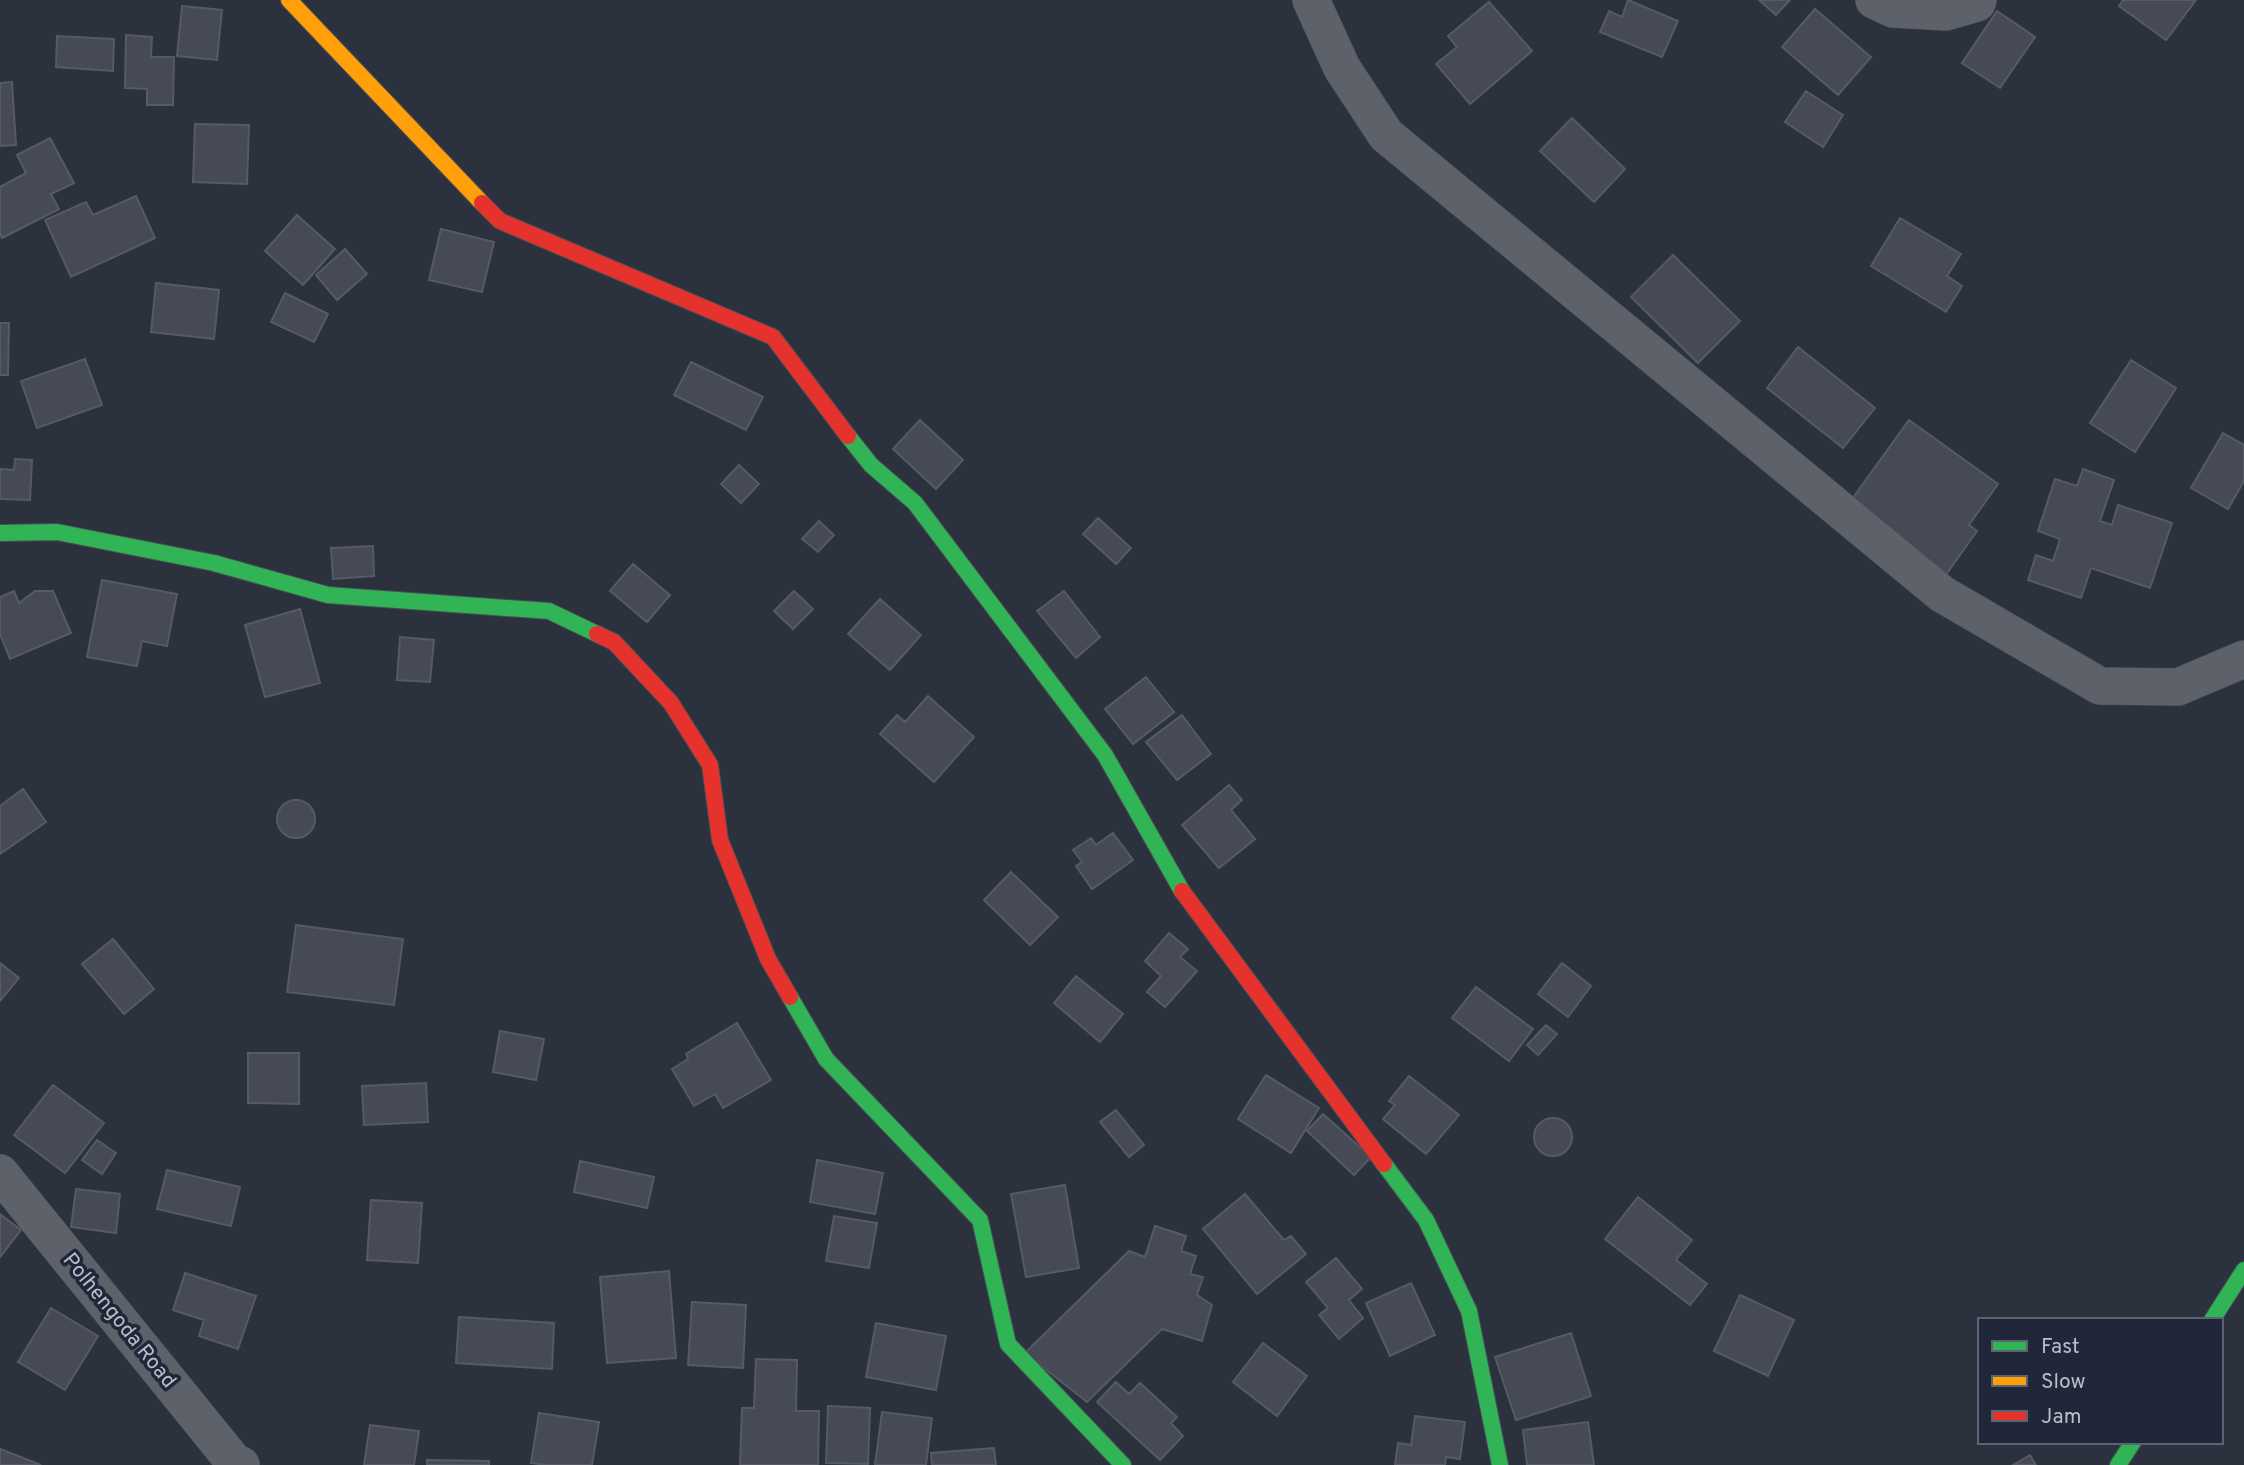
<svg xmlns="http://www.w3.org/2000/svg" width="2244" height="1465" font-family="Overpass,sans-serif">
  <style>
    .building { fill: #454a54; stroke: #555a64; stroke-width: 2 }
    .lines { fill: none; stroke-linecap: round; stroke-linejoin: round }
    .street-casing { stroke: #494d55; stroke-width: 38 }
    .fast-casing { stroke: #494d55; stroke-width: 18 }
    .slow-casing { stroke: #494d55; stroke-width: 18 }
    .jam-casing { stroke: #494d55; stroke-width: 18 }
    .street { stroke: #5d616a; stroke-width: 37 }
    .fast { stroke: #30b455; stroke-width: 16 }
    .slow { stroke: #ff9f0a; stroke-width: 16 }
    .jam { stroke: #e5322d; stroke-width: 16 }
    .labels { text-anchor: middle; stroke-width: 7; stroke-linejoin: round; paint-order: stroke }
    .street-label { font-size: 21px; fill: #b8becc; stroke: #1f2738 }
  </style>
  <rect width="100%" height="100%" fill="#2c323d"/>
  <path class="building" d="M1628 0 1678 21 1662 57 1600 32 1609 11 1622 17Z
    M1759 0H1790L1776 15Z
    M2123 0H2196L2166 40 2119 6Z
    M1489 2 1532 51 1470 104 1436 64 1457 47 1448 36Z
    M182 6 222 10 217 60 177 56Z
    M1815 9 1871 57 1838 95 1782 47Z
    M1997 11 2035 37 2000 88 1962 63Z
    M126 35 152 37 151 57H174L173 105H147V89L125 88Z
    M57 36 114 39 113 71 56 67Z
    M12 82 16 145 0 146V83Z
    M1806 91 1843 115 1823 147 1785 122Z
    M1572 118 1625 169 1594 202 1540 151Z
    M195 124 249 125 247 184 193 182Z
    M50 138 74 183 51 194 59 209 2 238 0 233V187L26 173 17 155Z
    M136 196 155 238 71 277 45 220 86 202 93 215Z
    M297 215 335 249 303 285 265 251Z
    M1900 218 1961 254 1947 276 1962 286 1946 312 1871 266Z
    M441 229 494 242 482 292 429 280Z
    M345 249 367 274 337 300 316 275Z
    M1673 255 1740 321 1698 363 1631 297Z
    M156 283 219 290 214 339 151 332Z
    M285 293 328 314 314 342 271 322Z
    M0 323H9L8 375H0Z
    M1798 347 1875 408 1843 448 1767 388Z
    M85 359 102 405 37 428 21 381Z
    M2131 360 2176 388 2135 452 2090 423Z
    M691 362 763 397 746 430 674 395Z
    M920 420 963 460 936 489 893 449Z
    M1909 420 1998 484 1969 525 1977 531 1945 576 1847 506Z
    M2223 433 2244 445V481L2228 509 2191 488Z
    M15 459 32 460 30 500 0 499V469L14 470Z
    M739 465 759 484 741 503 721 484Z
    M2083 469 2114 480 2100 521 2112 525 2118 505 2172 523 2150 588 2091 568 2081 598 2028 580 2036 555 2053 561 2060 539 2038 531 2055 479 2077 486Z
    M1098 518 1131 548 1116 564 1083 534Z
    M819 521 834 535 818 552 802 539Z
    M373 546 374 576 333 579 331 548Z
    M633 564 670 595 647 622 610 591Z
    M102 580 177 594 167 646 142 641 137 666 87 657Z
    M14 591 19 603 35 591H53L71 633 10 659 0 634V597Z
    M794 591 813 609 793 629 774 611Z
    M1064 591 1100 637 1076 658 1037 611Z
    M880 599 921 635 890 670 848 634Z
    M300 609 320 683 265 697 245 625Z
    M400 637 434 640 430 682 397 680Z
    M1146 677 1174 712 1133 744 1105 709Z
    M928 696 974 737 934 782 880 734 897 715 905 722Z
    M1182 715 1211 754 1177 780 1146 742Z
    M1229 785 1242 800 1231 810 1255 839 1219 868 1182 825Z
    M23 789 46 822 0 854V806Z
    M277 819a19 19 0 1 1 38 0a19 19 0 1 1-38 0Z
    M1113 833 1133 860 1092 889 1076 866 1082 862 1073 850 1091 838 1096 845Z
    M1011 872 1058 917 1030 945 984 900Z
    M296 925 403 939 394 1005 287 992Z
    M1169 933 1188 949 1180 957 1197 971 1165 1007 1147 992 1161 976 1145 961Z
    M113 939 154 989 124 1014 82 964Z
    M0 963 19 978 0 1001Z
    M1562 963 1591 986 1568 1017 1538 994Z
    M1076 976 1123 1014 1100 1042 1054 1003Z
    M1476 987 1533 1029 1509 1061 1452 1018Z
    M737 1023 771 1080 723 1108 715 1094 694 1106 672 1069 688 1059 686 1054Z
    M1546 1025 1557 1034 1538 1055 1527 1045Z
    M500 1031 544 1039 536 1080 493 1072Z
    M248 1053H299V1104L248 1103Z
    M1266 1075 1319 1108 1291 1153 1238 1119Z
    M1409 1076 1459 1115 1426 1154 1383 1119 1395 1105 1389 1101Z
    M426 1083 428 1122 364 1125 362 1086Z
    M53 1085 104 1123 65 1173 14 1135Z
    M1116 1110 1144 1145 1129 1157 1100 1122Z
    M1323 1114 1371 1157 1354 1175 1307 1131Z
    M1534 1137a19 19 0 1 1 38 0a19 19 0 1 1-38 0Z
    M97 1140 116 1153 102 1174 82 1160Z
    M817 1160 883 1173 875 1214 810 1202Z
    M580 1161 654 1177 647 1208 574 1192Z
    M167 1170 240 1187 231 1226 157 1209Z
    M1065 1185 1079 1268 1026 1277 1011 1194Z
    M76 1189 120 1194 116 1233 71 1227Z
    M1245 1194 1284 1240 1291 1236 1306 1254 1257 1294 1203 1229Z
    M1638 1197 1692 1240 1676 1260 1707 1284 1690 1305 1605 1239Z
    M371 1200 422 1203 418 1263 367 1260Z
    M0 1214 21 1230 0 1257Z
    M834 1216 877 1223 869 1268 826 1261Z
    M1155 1226 1186 1236 1181 1251 1196 1256 1190 1274 1203 1277 1197 1295 1212 1305 1202 1341 1162 1329 1087 1402 1025 1353 1129 1251 1145 1257Z
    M1336 1258 1362 1289 1349 1300 1363 1318 1339 1339 1319 1315 1328 1308 1306 1282Z
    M669 1271 676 1358 607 1363 600 1277Z
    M185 1273 256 1296 238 1349 199 1336 204 1320 173 1310Z
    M1411 1283 1435 1335 1390 1356 1366 1303Z
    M1740 1295 1794 1320 1768 1376 1714 1351Z
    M692 1302 746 1305 743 1368 688 1365Z
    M51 1308 98 1336 65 1390 18 1362Z
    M459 1317 554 1323 552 1369 456 1363Z
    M876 1323 946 1336 936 1390 866 1377Z
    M1571 1333 1591 1396 1516 1420 1495 1357Z
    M1263 1343 1307 1376 1277 1416 1233 1382Z
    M756 1359 797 1360 796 1411H819L818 1465H740L742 1408H754Z
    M1116 1382 1129 1394 1140 1383 1177 1417 1171 1423 1183 1436 1160 1460 1097 1402Z
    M828 1406 870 1408 868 1464 826 1463Z
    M882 1412 932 1418 926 1465H875Z
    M539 1413 599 1422 592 1465H546L531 1463Z
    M1415 1416 1465 1422 1460 1459 1446 1457 1445 1465H1395L1398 1443 1411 1445Z
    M1588 1422 1594 1465H1527L1523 1430Z
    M370 1425 419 1431 414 1465H364Z
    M994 1448 996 1465H932L931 1453Z
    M0 1449 41 1465H0Z
    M2030 1455 2036 1465H2013Z
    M427 1460 489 1461V1465H427Z"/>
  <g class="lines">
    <g class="street-casing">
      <path id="street" d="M1311 0 1342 68 1386 135 1942 594 2100 686 2178 687 2244 659
        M1874 0 1893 9 1946 12 1977 3 1978 0
        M0 1173 234 1462 241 1465"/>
    </g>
    <g class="fast-casing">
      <path id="fast" d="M848 436 871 465 915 503 1105 755 1182 891
        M0 533 57 532 214 563 328 595 549 611 597 634
        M790 997 826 1059 980 1220 1008 1344 1123 1465
        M1384 1164 1426 1220 1469 1311 1500 1465
        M2212 1320 2244 1270
        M2118 1465 2133 1442"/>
    </g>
    <g class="slow-casing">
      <path id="slow" d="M289 0 482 203"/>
    </g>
    <g class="jam-casing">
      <path id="jam" d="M482 203 500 221 773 337 848 436
        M597 634 614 642 671 703 710 765 720 840 768 959 790 997
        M1182 891 1384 1164"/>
    </g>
    <use href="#street" class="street"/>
    <use href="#fast" class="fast"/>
    <use href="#slow" class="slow"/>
    <use href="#jam" class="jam"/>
  </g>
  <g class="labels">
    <g class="street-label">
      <text transform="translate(120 1320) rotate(51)" y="7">Polhengoda Road</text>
    </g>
  </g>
  <rect x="1978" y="1318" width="245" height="126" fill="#1f2738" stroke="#5c6373" stroke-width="2"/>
  <rect x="1992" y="1341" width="35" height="10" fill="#30b455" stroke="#5c6373" stroke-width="2"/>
  <text x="2041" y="1353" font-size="21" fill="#b8becc">Fast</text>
  <rect x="1992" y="1376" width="35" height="10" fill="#ff9f0a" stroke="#5c6373" stroke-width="2"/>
  <text x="2041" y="1388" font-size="21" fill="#b8becc">Slow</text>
  <rect x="1992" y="1411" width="35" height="10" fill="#e5322d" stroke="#5c6373" stroke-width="2"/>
  <text x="2041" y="1423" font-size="21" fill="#b8becc">Jam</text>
</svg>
